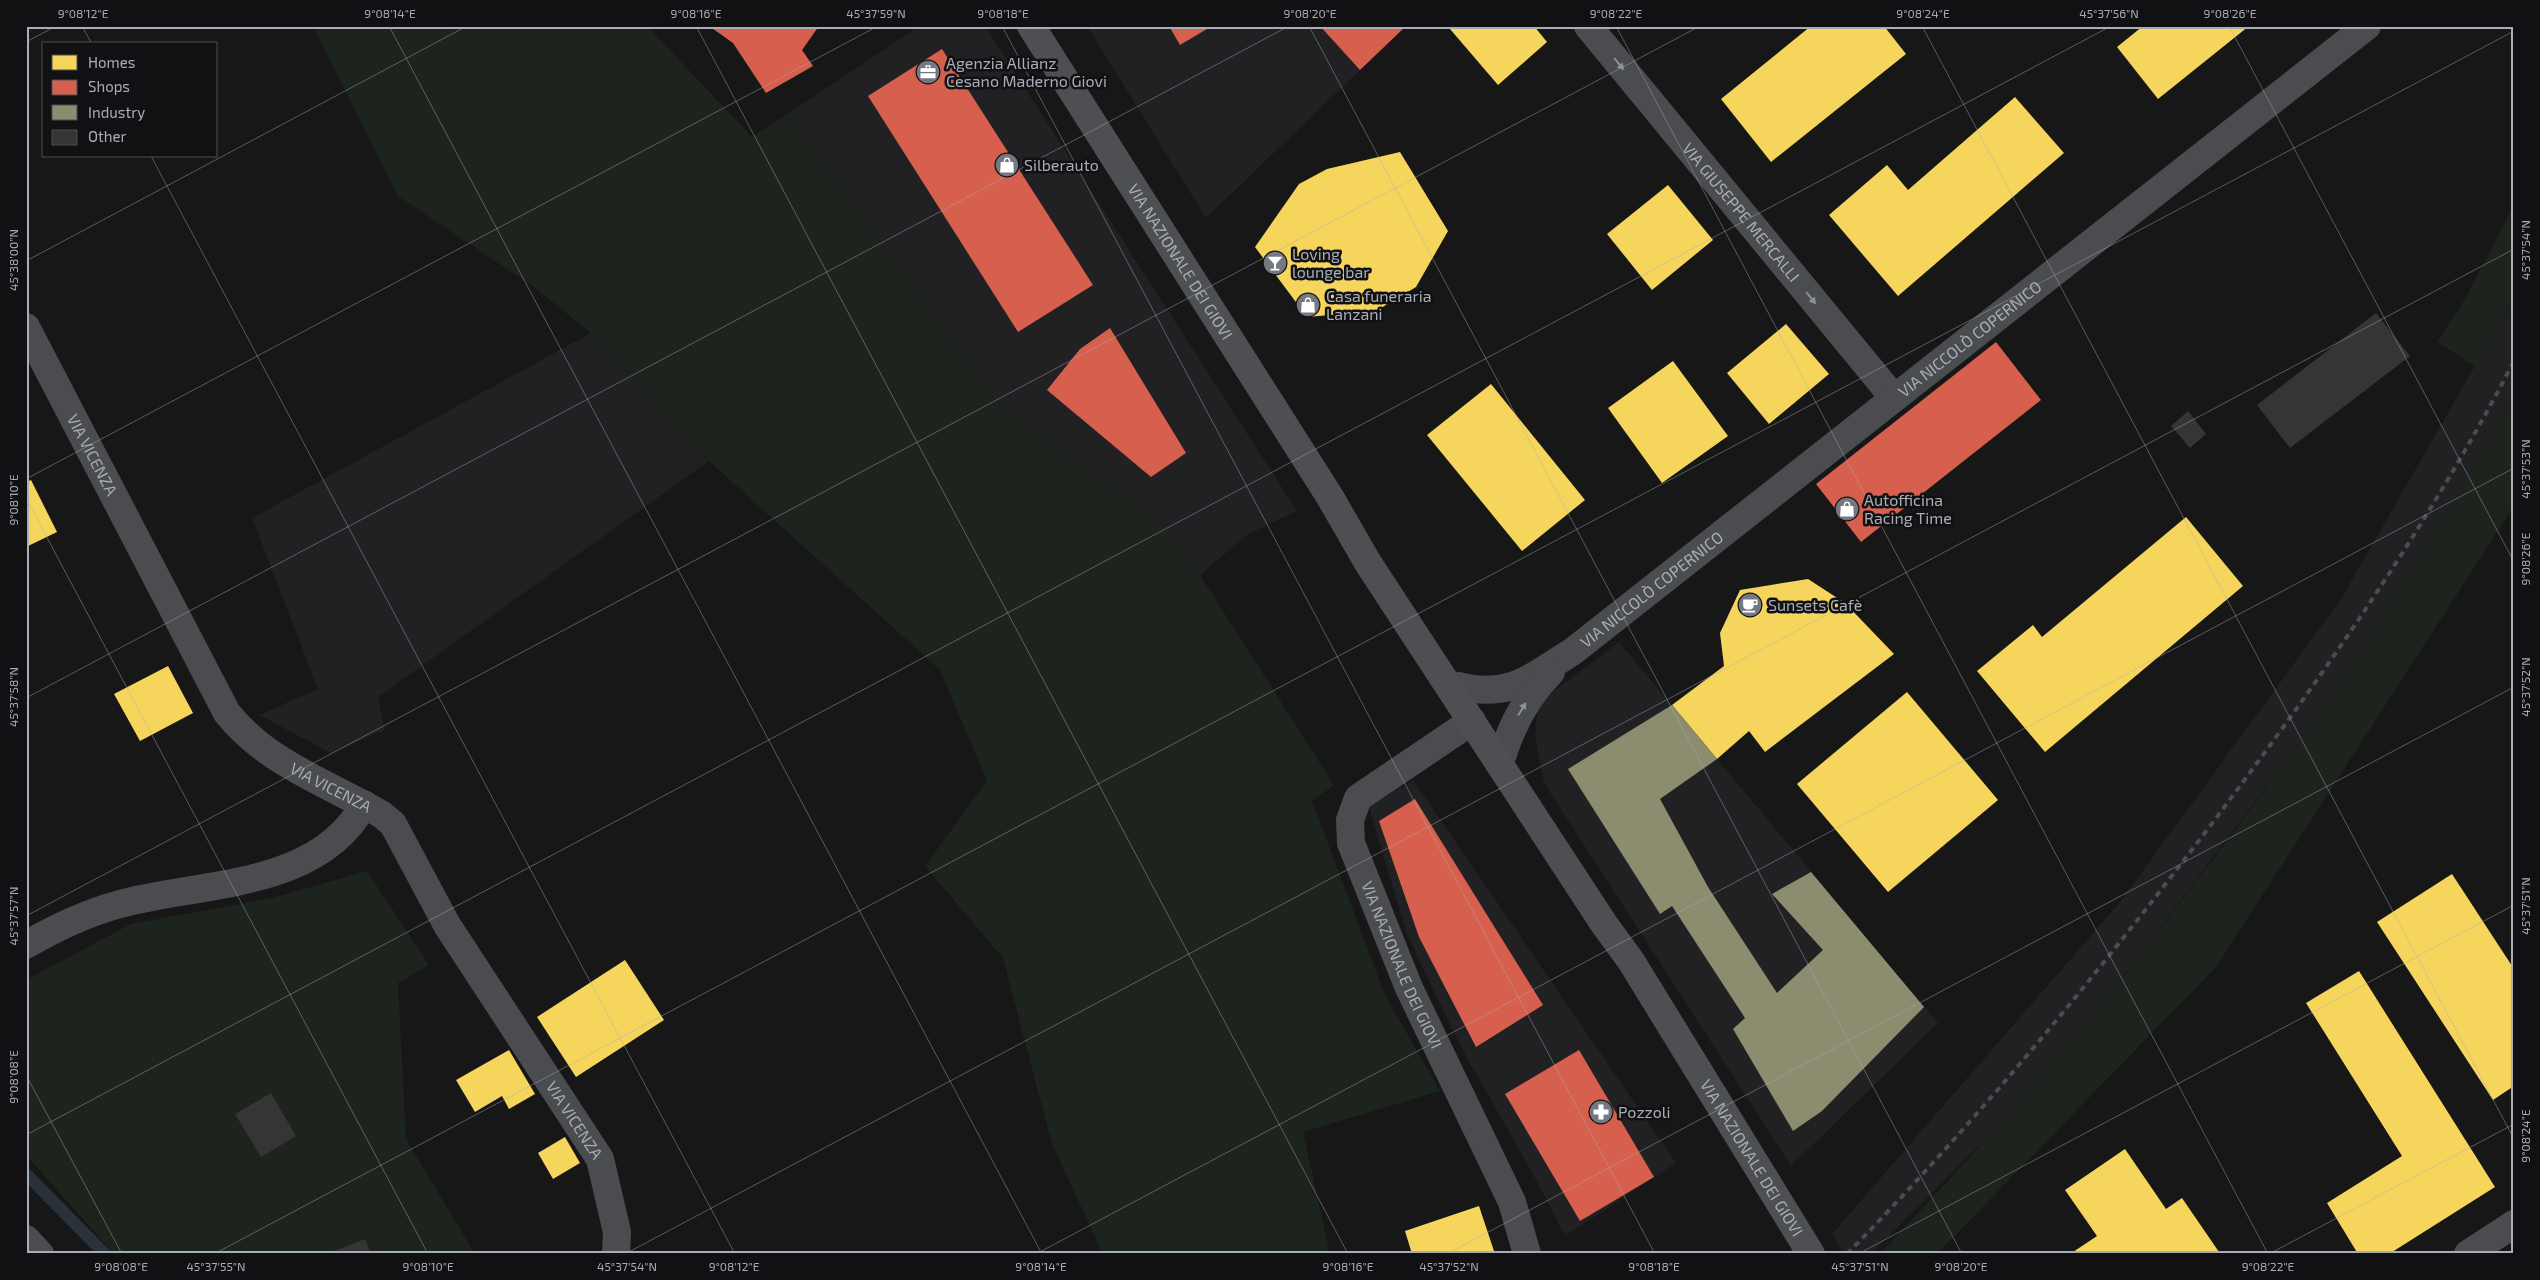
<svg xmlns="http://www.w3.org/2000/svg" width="2540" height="1280" font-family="'Exo 2',sans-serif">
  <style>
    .built { fill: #212123 }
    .green { fill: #1d241e }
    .homes { fill: #f6d55c }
    .shops { fill: #d6604d }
    .industry { fill: #8c8c6e }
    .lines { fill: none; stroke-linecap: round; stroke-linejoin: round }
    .stream { stroke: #2a3239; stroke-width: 12 }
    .building { fill: #353536 }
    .minor { stroke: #4b4c50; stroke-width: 28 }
    .major { stroke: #4d4f52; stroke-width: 28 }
    .rail { stroke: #4b4c4f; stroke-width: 4; stroke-dasharray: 6 5; stroke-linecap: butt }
    .oneway { fill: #8c9099 }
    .ticks { fill: none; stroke: #a8adb8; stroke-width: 1; stroke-opacity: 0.45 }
    .labels { text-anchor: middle; stroke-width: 5; stroke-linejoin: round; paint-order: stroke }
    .poi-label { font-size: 16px; fill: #a8adb8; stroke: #111113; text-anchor: start }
    .street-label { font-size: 16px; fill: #a8adb8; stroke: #111113 }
    .neatline { fill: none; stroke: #a8adb8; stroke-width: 2 }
    .ticks-label { font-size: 12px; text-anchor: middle; fill: #a8adb8 }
  </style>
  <rect width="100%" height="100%" fill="#171717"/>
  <path class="built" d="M919 26H985L1297 511 1248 534 1200 575 1168 529 999 405 787 114Z
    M1087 26H1406L1206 218Z
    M2514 298V399L2480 457 2361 650 2306 734 2113 990 1993 1132 1871 1254H1844L1832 1234 2120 902 2341 599Z
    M591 333 709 461 378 697 385 730 331 753 259 715 318 689 252 518Z
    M1619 642 1938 1023 1791 1166 1544 783 1535 737 1538 703Z
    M1413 780 1676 1163 1565 1236 1533 1174 1462 1049 1407 935 1369 807Z"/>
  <path class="green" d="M313 26H647L752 137 787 114 999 405 1168 529 1200 575 1334 785 1312 801 1385 995 1440 1091 1303 1132 1330 1254H1103L1052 1144 1003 958 925 866 987 781 940 670 709 461 591 333 534 287 398 196Z
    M2514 205V298L2475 366 2437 342 2465 299Z
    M2514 399V506L2216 967 1937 1254H1880L1993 1132 2113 990 2229 838 2306 734 2361 650 2480 457Z
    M367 871 429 965 398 983 406 1139 475 1254H114L26 1155V980L131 924 272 898Z"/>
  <path class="homes" d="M1453 26H1534L1547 42 1498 85 1450 29Z
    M1811 26H1884L1906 54 1771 162 1721 99Z
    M2143 26H2249L2158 99 2117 47Z
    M2015 97 2064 153 1898 296 1829 215 1887 165 1908 190Z
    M1400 152 1448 231 1416 287 1376 311 1307 317 1255 247 1299 184 1327 169Z
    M1668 185 1713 240 1652 290 1607 234Z
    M1786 324 1829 374 1769 424 1727 373Z
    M1673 361 1728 436 1662 483 1608 408Z
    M1491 384 1585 500 1522 551 1427 435Z
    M31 480 57 532 26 547V482Z
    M2186 517 2243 586 2045 752 1977 671 2033 625 2042 637Z
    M1808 579 1845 603 1894 654 1765 752 1749 731 1717 759 1672 705 1724 666 1720 633 1740 590Z
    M168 666 193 713 140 741 114 694Z
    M1907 692 1998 800 1888 892 1797 784Z
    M2452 874 2514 969V1086L2493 1100 2377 922Z
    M625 960 664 1020 576 1077 537 1017Z
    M2359 971 2495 1187 2389 1254H2358L2327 1203 2402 1156 2306 1003Z
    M509 1050 535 1094 509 1109 502 1096 475 1112 456 1080Z
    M565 1137 580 1163 553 1179 538 1153Z
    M2125 1149 2166 1209 2182 1198 2219 1252 2070 1254 2097 1236 2065 1190Z
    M1479 1206 1495 1254H1412L1405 1231Z"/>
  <path class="shops" d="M709 26H819L802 50 813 66 766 93 733 43Z
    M1169 26H1212L1180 45Z
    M1320 26H1406L1360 70Z
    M942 49 1093 285 1018 332 868 96Z
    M1110 328 1186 453 1151 477 1047 390 1080 349Z
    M1996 342 2041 400 1861 542 1816 484Z
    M1415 799 1543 1005 1476 1047 1419 937 1379 821Z
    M1579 1050 1654 1177 1580 1221 1505 1094Z"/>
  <path class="industry" d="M1672 705 1717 759 1660 799 1708 887 1777 993 1823 950 1772 894 1811 872 1924 1007 1822 1111 1793 1131 1733 1029 1745 1018 1672 906 1660 914 1568 769Z"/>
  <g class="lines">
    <path class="stream" d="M26 1174 105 1254"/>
  </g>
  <path class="building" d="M2376 313 2410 356 2290 448 2257 405Z
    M2188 411 2206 434 2190 448 2171 426Z
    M271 1093 296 1136 261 1157 235 1114Z
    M365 1239 371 1254H335L334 1251Z"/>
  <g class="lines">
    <g class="minor">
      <path id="s1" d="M1588 26 1894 398"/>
      <path id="s2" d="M26 327 227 713C267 763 327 783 381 814L393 824 447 925 600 1159 617 1232 616 1254"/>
      <path id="s3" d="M1459 686C1509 699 1531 677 1572 652L2367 26"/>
      <path id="s4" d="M1472 721 1358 798 1350 820 1351 843 1409 988 1512 1202 1527 1254"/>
      <path d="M1503 754C1513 722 1527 696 1551 672"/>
      <path d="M26 945C55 928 87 913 120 904 200 882 319 889 364 804"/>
      <path d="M26 1239 40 1254"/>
      <path d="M2468 1254 2514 1224"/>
    </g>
    <path class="major" id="s5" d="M1031 26 1330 497 1368 563 1604 924 1631 961 1811 1254"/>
    <path class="rail" d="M1847 1254C1978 1120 2097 975 2210 826 2321 679 2429 525 2514 361"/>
  </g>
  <defs><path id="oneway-solid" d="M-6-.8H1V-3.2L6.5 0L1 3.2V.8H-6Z" transform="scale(1.25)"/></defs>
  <g class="oneway">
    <use href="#oneway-solid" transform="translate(1619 64) rotate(51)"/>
    <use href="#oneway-solid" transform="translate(1811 298) rotate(51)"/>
    <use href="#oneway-solid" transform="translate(1522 709) rotate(-59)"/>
  </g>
  <path class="ticks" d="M82 26 92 44M389 26 1042 1254M696 26 1348 1254M1002 26 1655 1254M1309 26 1962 1254M1616 26 2268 1254M1922 26 2514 1139M2229 26 2514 562M26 42 56 26M151 156 735 1254M26 261 467 26M26 479 878 26M26 498 428 1254M26 698 1289 26M26 916 1700 26M26 1075 122 1254M26 1135 2111 26M214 1254 2514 31M625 1254 2514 249M1036 1254 2514 468M1447 1254 2514 687M1858 1254 2514 905M2269 1254 2514 1124"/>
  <defs>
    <g id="office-disc" transform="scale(1.25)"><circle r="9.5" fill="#757880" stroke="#111113"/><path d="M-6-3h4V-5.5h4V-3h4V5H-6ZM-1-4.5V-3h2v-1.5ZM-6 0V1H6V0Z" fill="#fff"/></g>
    <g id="shop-disc" transform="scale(1.25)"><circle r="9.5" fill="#757880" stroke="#111113"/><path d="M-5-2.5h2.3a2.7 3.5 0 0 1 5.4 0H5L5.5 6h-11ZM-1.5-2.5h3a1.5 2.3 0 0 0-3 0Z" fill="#fff"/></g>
    <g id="bar-disc" transform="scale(1.25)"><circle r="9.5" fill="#757880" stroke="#111113"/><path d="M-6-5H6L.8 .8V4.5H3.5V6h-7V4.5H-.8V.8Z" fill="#fff"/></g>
    <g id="cafe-disc" transform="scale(1.25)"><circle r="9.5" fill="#757880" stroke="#111113"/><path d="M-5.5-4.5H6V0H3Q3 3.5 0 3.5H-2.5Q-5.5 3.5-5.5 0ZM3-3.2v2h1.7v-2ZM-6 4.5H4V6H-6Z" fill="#fff"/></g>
    <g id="pharmacy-disc" transform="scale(1.25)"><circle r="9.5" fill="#757880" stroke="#111113"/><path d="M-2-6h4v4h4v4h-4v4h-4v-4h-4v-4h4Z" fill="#fff"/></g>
  </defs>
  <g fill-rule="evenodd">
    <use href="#office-disc" x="928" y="72"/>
    <use href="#shop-disc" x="1007" y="165"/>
    <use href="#bar-disc" x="1275" y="263"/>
    <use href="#shop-disc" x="1308" y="305"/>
    <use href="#shop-disc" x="1847" y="509"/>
    <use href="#cafe-disc" x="1750" y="605"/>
    <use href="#pharmacy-disc" x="1601" y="1112"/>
  </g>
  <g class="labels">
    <g class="poi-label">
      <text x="946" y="69">Agenzia Allianz<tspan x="946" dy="18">Cesano Maderno Giovi</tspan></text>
      <text x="1024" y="171">Silberauto</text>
      <text x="1292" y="260">Loving<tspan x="1292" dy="18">lounge bar</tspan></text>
      <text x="1326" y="302">Casa funeraria<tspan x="1326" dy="18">Lanzani</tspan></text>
      <text x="1864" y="506">Autofficina<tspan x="1864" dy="18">Racing Time</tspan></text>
      <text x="1768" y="611">Sunsets Cafè</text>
      <text x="1618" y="1118">Pozzoli</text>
    </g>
    <g class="street-label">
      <text dy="6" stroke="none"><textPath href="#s1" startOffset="241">VIA GIUSEPPE MERCALLI</textPath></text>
      <text dy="6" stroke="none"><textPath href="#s5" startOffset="279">VIA NAZIONALE DEI GIOVI</textPath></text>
      <text dy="6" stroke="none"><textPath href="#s3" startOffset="629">VIA NICCOLÒ COPERNICO</textPath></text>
      <text dy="6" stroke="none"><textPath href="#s2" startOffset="144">VIA VICENZA</textPath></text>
      <text dy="6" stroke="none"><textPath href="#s3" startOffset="224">VIA NICCOLÒ COPERNICO</textPath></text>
      <text dy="6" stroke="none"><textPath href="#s2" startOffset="564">VIA VICENZA</textPath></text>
      <text dy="6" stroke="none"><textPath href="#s4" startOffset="316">VIA NAZIONALE DEI GIOVI</textPath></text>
      <text dy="6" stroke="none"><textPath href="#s2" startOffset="984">VIA VICENZA</textPath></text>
      <text dy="6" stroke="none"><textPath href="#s5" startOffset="1342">VIA NAZIONALE DEI GIOVI</textPath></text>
    </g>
  </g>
  <rect width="2540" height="1280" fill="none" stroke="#111113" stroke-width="55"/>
  <rect x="42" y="42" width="175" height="115" fill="#111113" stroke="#4d4f55"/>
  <rect x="52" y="55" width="25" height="15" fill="#f6d55c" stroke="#4d4f55"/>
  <text x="88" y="68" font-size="15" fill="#a8adb8">Homes</text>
  <rect x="52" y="80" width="25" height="15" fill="#d6604d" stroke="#4d4f55"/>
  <text x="88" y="92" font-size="15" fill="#a8adb8">Shops</text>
  <rect x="52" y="105" width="25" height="15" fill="#8c8c6e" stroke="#4d4f55"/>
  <text x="88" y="118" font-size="15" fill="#a8adb8">Industry</text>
  <rect x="52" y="130" width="25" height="15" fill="#353536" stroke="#4d4f55"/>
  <text x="88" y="142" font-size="15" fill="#a8adb8">Other</text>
  <rect x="28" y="28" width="2484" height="1224" class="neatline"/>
  <g class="ticks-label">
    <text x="83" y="18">9°08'12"E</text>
    <text x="390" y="18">9°08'14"E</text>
    <text x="696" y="18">9°08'16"E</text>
    <text x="876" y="18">45°37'59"N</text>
    <text x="1003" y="18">9°08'18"E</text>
    <text x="1310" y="18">9°08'20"E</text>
    <text x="1616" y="18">9°08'22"E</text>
    <text x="1923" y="18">9°08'24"E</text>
    <text x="2109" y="18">45°37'56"N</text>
    <text x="2230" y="18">9°08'26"E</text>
    <text transform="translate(2526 250) rotate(-90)" y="4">45°37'54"N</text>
    <text transform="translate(14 260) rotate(-90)" y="4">45°38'00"N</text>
    <text transform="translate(2526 469) rotate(-90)" y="4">45°37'53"N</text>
    <text transform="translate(14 500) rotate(-90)" y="4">9°08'10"E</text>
    <text transform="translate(2526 559) rotate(-90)" y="4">9°08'26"E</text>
    <text transform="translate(2526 687) rotate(-90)" y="4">45°37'52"N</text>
    <text transform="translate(14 697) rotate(-90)" y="4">45°37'58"N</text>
    <text transform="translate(2526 906) rotate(-90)" y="4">45°37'51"N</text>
    <text transform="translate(14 916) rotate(-90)" y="4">45°37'57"N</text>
    <text transform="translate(14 1077) rotate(-90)" y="4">9°08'08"E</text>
    <text transform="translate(2526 1136) rotate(-90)" y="4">9°08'24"E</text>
    <text x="121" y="1271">9°08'08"E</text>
    <text x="216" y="1271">45°37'55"N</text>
    <text x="428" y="1271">9°08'10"E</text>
    <text x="627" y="1271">45°37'54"N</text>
    <text x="734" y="1271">9°08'12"E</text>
    <text x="1041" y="1271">9°08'14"E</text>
    <text x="1348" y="1271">9°08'16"E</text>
    <text x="1449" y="1271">45°37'52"N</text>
    <text x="1654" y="1271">9°08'18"E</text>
    <text x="1860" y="1271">45°37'51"N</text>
    <text x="1961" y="1271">9°08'20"E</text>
    <text x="2268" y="1271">9°08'22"E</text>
  </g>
</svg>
